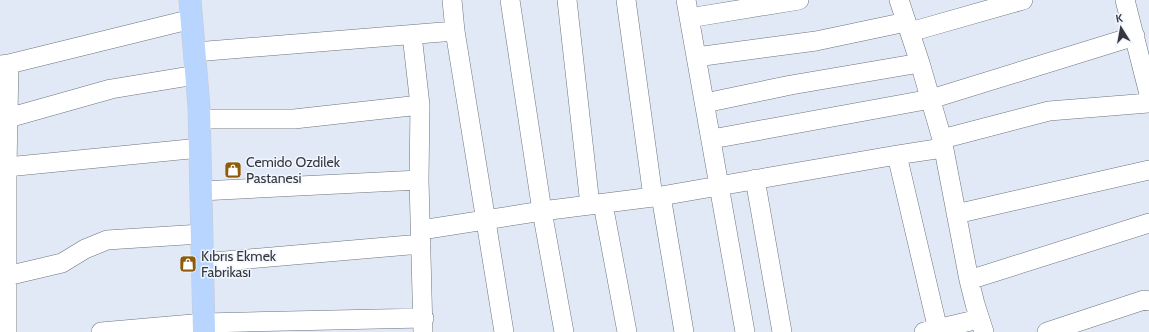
<svg xmlns="http://www.w3.org/2000/svg" width="1149" height="332" font-family="Cabin,sans-serif">
  <style>
    .lines { fill: none; stroke-linecap: round; stroke-linejoin: round }
    .minor-casing { stroke: #6d747f; stroke-width: 20 }
    .major-casing { stroke: #cacbcd; stroke-width: 23 }
    .minor { stroke: #fff; stroke-width: 19 }
    .major { stroke: #b8d5ff; stroke-width: 22 }
    .labels { text-anchor: middle; stroke-width: 3; stroke-linejoin: round; paint-order: stroke }
    .poi-label { font-size: 14px; fill: #34383d; stroke: #f1f6fe; text-anchor: start }
  </style>
  <rect width="100%" height="100%" fill="#e1e9f6"/>
  <g class="lines">
    <g class="minor-casing">
      <path id="minor" d="M452 0 455 31 504 332
        M510 0 542 211 564 332
        M567 0 590 205
        M626 0 653 197
        M686 0 745 332
        M899 0 920 63 942 139 969 280 975 304 984 332
        M1125 0 1149 94
        M689 18 799 0
        M910 32 1023 0
        M412 35 420 105 419 180 423 332
        M195 52 455 31
        M696 57 816 41 906 22
        M0 65 9 64 192 19
        M705 103 791 85 920 63
        M8 118 111 89 196 75
        M199 119H294L420 105
        M712 139 931 99 1135 36
        M942 139 1049 111 1149 103
        M897 155 938 330
        M7 167 200 148
        M755 179 782 332
        M201 191 419 180
        M661 196 684 332
        M603 204 627 332
        M956 214 1149 170
        M421 230 542 211 661 196 897 155 943 148
        M202 263 421 244
        M7 276 62 263 85 249 107 240 201 234
        M969 280 1149 223
        M7 332V167L9 64
        M101 332 204 323 424 318
        M924 332 979 319
        M1047 332 1144 300 1149 301"/>
    </g>
    <g class="major-casing">
      <path id="major" d="M190 0 199 107 204 332"/>
    </g>
    <use href="#minor" class="minor"/>
    <use href="#major" class="major"/>
  </g>
  <defs>
    <g id="shop-square" transform="scale(0.9)"><rect x="-9" y="-9" width="18" height="18" rx="4" fill="#8e5b09" stroke="#f1f6fe"/><path d="M-5-2.5h2.3a2.7 3.5 0 0 1 5.4 0H5L5.5 6h-11ZM-1.5-2.5h3a1.5 2.3 0 0 0-3 0Z" fill="#fff"/></g>
  </defs>
  <g fill-rule="evenodd">
    <use href="#shop-square" x="233" y="170"/>
    <use href="#shop-square" x="188" y="264"/>
  </g>
  <g class="labels">
    <g class="poi-label">
      <text x="246" y="167">Cemido Ozdilek<tspan x="246" dy="16">Pastanesi</tspan></text>
      <text x="201" y="261">Kıbrıs Ekmek<tspan x="201" dy="16">Fabrikası</tspan></text>
    </g>
  </g>
  <g transform="translate(1121 28) rotate(349)" stroke="#f1f6fe" stroke-width="3" paint-order="stroke">
  <path d="M0-3L7 15L0 10L-7 15Z" fill="#34383d"/>
  <text y="-6" font-size="11" font-weight="bold" text-anchor="middle" fill="#34383d">K</text>
  </g>
</svg>
